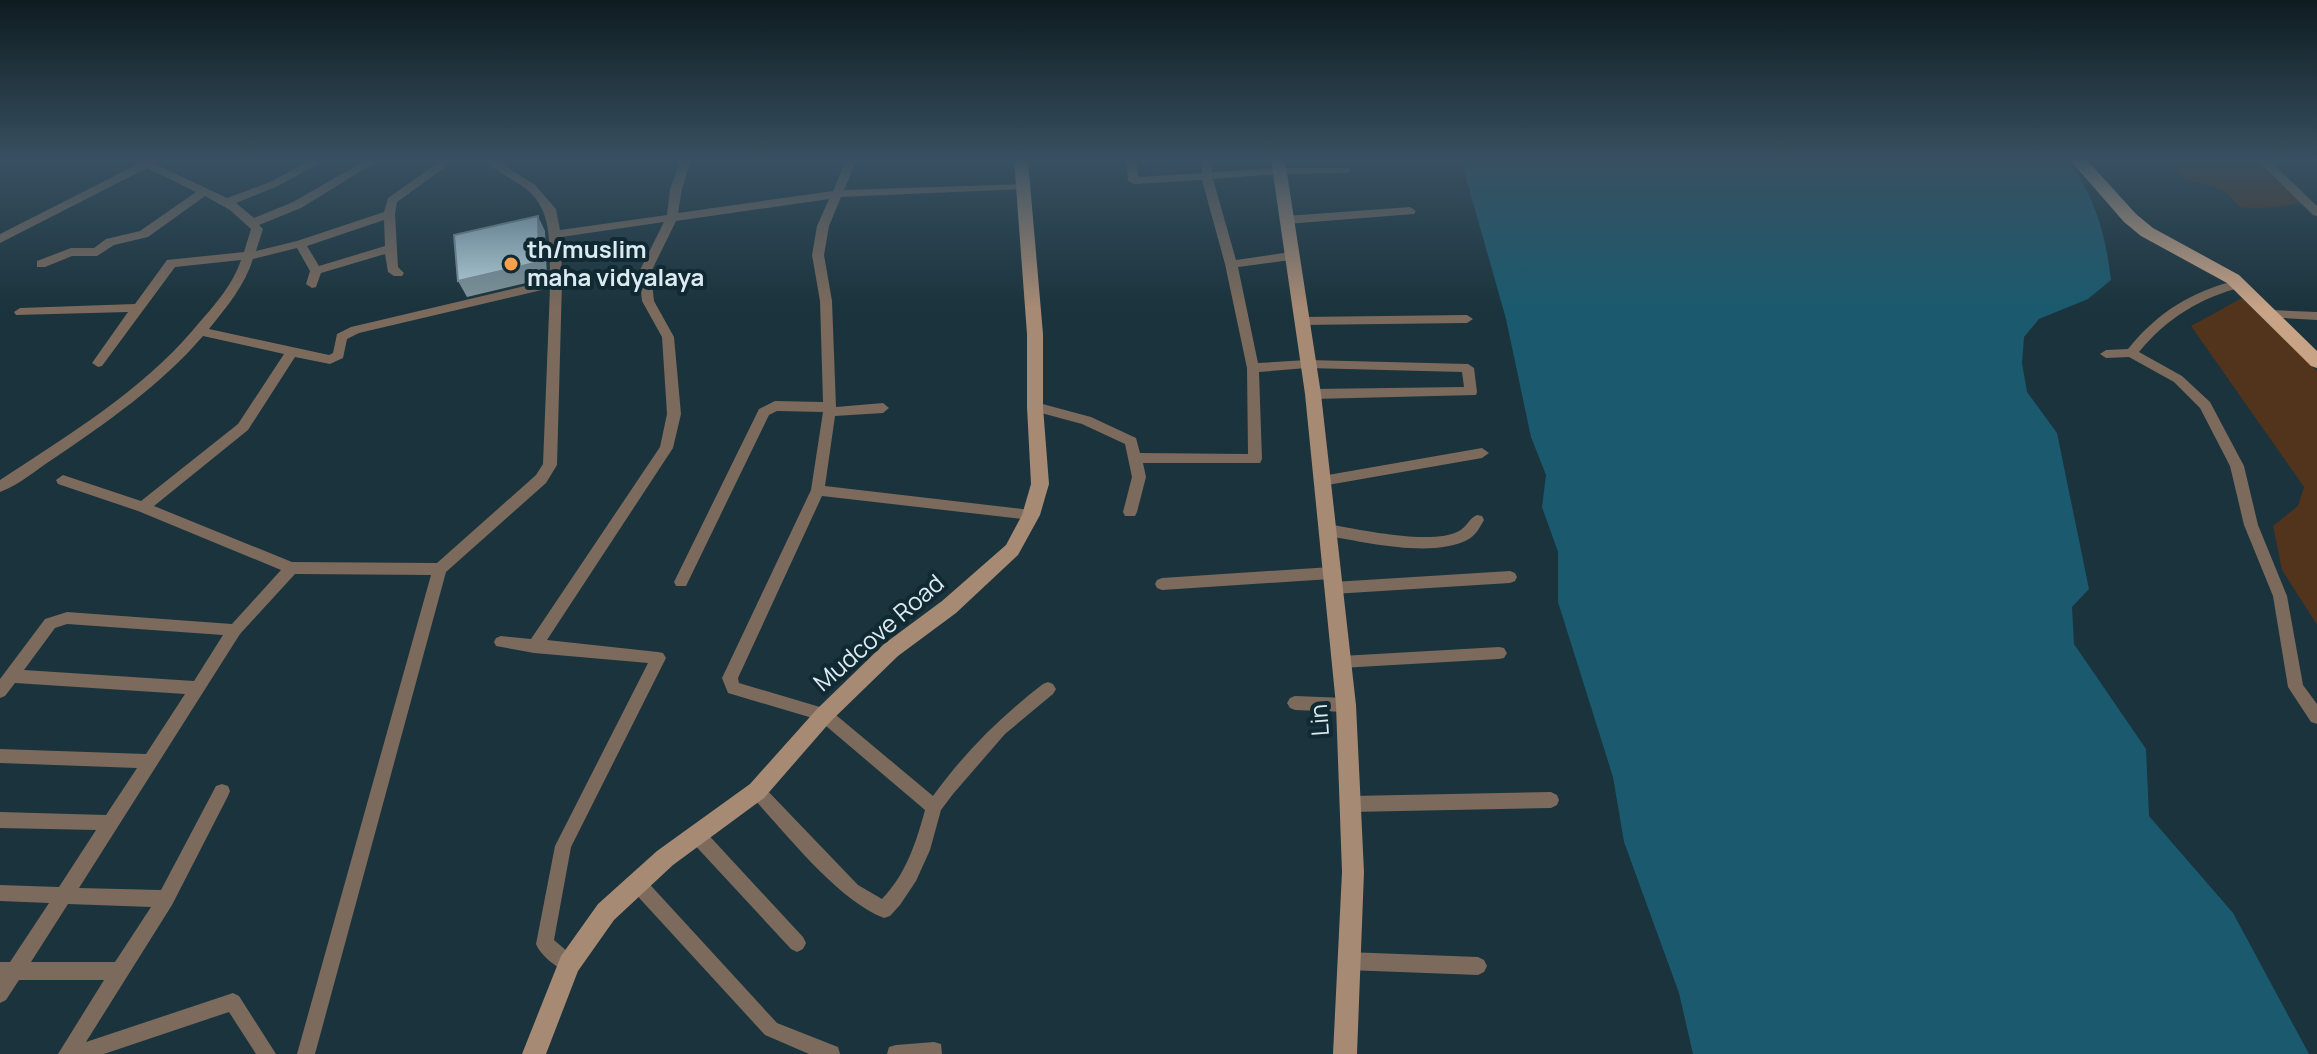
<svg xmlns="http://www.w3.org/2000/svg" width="2317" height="1054" font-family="Manrope,sans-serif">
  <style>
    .green { fill: #51341b }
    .water { fill: #1b5a6e }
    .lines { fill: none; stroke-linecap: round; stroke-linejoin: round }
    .street { fill: #7c6a5c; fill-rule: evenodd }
    .secondary { fill: #a78a74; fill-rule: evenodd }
    .primary { fill: #c8a386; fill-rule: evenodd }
    .shaded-wall { fill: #80959d }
    .building { fill: #b7d5e0; stroke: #80959d; stroke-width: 2 }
    .poi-dot { fill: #fa9f4e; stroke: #102932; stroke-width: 3 }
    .labels { text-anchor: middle; stroke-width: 8; stroke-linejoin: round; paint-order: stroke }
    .poi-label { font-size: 24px; font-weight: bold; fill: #dcebf1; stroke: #102932; text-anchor: start }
    .street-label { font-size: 24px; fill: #dcebf1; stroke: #102932 }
  </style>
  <rect width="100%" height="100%" fill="#1a333c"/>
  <path class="green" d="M2170 160H2262L2307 203C2285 204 2262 211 2240 207 2234 201 2228 192 2220 189 2199 181 2179 185 2170 160Z
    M2242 298 2317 371V625L2282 570 2273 526 2298 506 2304 487 2191 326Z"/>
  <path class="water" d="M1461 160H2067C2095 195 2106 236 2111 280L2088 299 2039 319 2024 337 2022 363 2027 392 2057 433 2089 589 2072 607 2074 644 2146 749 2149 816 2233 913 2309 1054H1693L1679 993 1624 842 1613 777 1558 602V552L1542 507 1546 475 1531 437 1506 319Z"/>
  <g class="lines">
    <path class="street" d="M146 160H159L155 164 227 198 270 182 311 160H325L278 186 236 203 254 218 293 202 366 160H379L301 208 259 225 263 229 256 251 297 241 384 212 388 198 442 160H455L397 202 395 214 398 267 404 273 402 276H394L388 272 385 254 321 273 316 287 312 288 306 284 310 271 297 248 253 259C245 285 226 308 209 329L329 355 333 353 337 334 351 327 550 280C549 247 554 210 525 188 511 178 495 171 483 160H496L535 185 556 209 560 230 667 215 670 189 681 160H691L682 189 678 213 833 191 846 160H857L844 190 1026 184V188L1022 189 841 197 829 226 824 255 832 301 836 407 883 403 889 408 883 413 835 416 825 486 1031 510 1036 511 1038 515 1036 519 1031 520 822 496 738 678 739 683 830 710 933 796C964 753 1000 717 1043 684L1048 682 1053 684 1056 689 1053 694 1005 734 953 794 941 810 930 850 916 881 900 905 890 916 884 918C836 899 787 834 751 796L749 791 751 786 757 784 763 786 858 885 882 899C906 874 916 843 925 810L819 720 728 693 722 678 811 490 823 412 777 411 769 415 686 586H676L674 582 759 409 775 401 823 402 820 301 812 255 817 226 829 199 676 221 651 272 654 301 674 337 681 414 673 448 547 640 658 652 663 653 666 658 571 847 554 940 575 958 578 964 575 970 569 973C557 968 541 956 536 944L555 846 648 663 534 653 496 646 494 642 496 638 501 636 531 639 660 447 667 414 662 337 642 301 639 272 664 222 561 237 562 283 557 465 546 483 446 572 315 1054H297L431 575 295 574 240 634 79 888 161 890 216 786 222 784 228 786 230 791 228 796 172 905 86 1042 233 993 239 996 276 1054H256L229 1012 104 1054H58L104 980H19L6 1000 0 1003V962H10L49 903 0 901V885L59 887 96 830 0 828V812L106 815 137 768 0 763V749L146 754 185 694 15 683 5 696 0 698V679L45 619 67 612 232 624 281 570 138 511 58 484 56 480 63 475 141 501 238 424 284 354 203 336C161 385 106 423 53 459 36 470 19 485 0 492V480C67 436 141 391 193 330 211 309 232 287 241 260L175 267 102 366 98 367 92 363 128 312 16 315 14 312 20 308 135 304 167 260 244 252 251 229 230 210 205 196 148 237 114 245 97 256H72L45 267H37V261L71 248H94L106 239 140 231 196 192 147 168 0 243V234ZM384 220 385 246 319 266 307 246ZM550 288 543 464 536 475 437 563 292 562 154 506 248 430 295 357 330 364 343 358 347 339 359 333ZM67 624 223 635 194 681 24 670 55 628ZM68 904 151 907 115 962H31Z
      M1126 160H1136L1139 177 1202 173V160H1212V172L1279 168H1350V172L1346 173 1279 174 1213 179 1236 260 1291 252 1297 256 1291 260 1238 267 1258 363 1307 360 1468 364 1474 368 1477 392 1476 395 1313 399 1307 394 1313 389 1464 387 1462 372 1307 368 1259 372 1262 459 1260 463H1143L1146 477 1137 512 1135 516H1125L1123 512 1132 477 1125 444 1082 424 1030 410 1029 407 1030 404 1035 402 1091 417 1136 438 1140 453 1248 454 1247 368 1225 264 1202 180 1134 184 1128 181Z
      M2257 160H2269L2317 206V216L2313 215Z
      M1410 207 1416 211 1414 214 1286 224 1280 220 1286 216Z
      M2238 280 2244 284 2242 287C2200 298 2167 318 2139 352L2182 376 2210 402 2244 466 2258 525 2287 596 2303 685 2317 704V724L2311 722 2288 687 2273 596 2244 525 2230 466 2200 408 2174 382 2129 357 2106 358 2100 354 2106 350 2128 349C2158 312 2192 291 2238 280Z
      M2271 310 2317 312V320L2267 317 2265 314Z
      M1467 315 1473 319 1467 323 1301 325 1295 321 1301 317Z
      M1482 448 1489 453 1482 458 1322 486 1315 481 1322 476Z
      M1477 515 1482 516 1484 520C1480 527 1476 535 1469 539 1433 559 1366 542 1327 536L1322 534 1320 530 1322 526 1327 524C1357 529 1433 546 1459 531 1467 527 1469 518 1477 515Z
      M1331 567 1336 569 1338 573 1336 577 1331 579 1162 590 1157 588 1155 584 1157 580 1162 578Z
      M1510 571 1515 573 1517 577 1515 581 1510 583 1333 594 1328 592 1326 588 1328 584 1333 582Z
      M1499 647 1504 648 1507 653 1504 658 1499 659 1341 668 1336 667 1333 662 1336 657 1341 656Z
      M1295 696 1346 698 1351 700 1354 705 1351 710 1346 712 1295 710 1290 708 1287 703 1290 698Z
      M1551 792 1557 795 1559 800 1557 805 1551 808 1351 812 1345 809 1343 804 1345 799 1351 796Z
      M697 827 703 829 803 937 806 943 803 949 797 952 791 949 691 841 689 835 691 829Z
      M637 875 643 877 777 1023 838 1047 840 1054H809L765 1035 631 889 628 883 631 877Z
      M1347 952 1478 957 1484 960 1487 966 1484 972 1478 975 1347 970 1341 967 1338 961 1341 955Z
      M934 1042 941 1044 942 1054H887L889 1047 896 1045Z"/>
    <path class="secondary" d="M1014 160H1028L1043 334V407L1049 484 1040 515 1018 555 956 613 898 656 831 721 764 798 673 865 614 920 578 971 546 1054H522L561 956 598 904 657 851 750 784 817 709 884 644 942 601 1006 545 1022 515 1031 484 1027 407V334Z
      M1271 160H1285L1321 394 1356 705 1364 872 1357 1054H1333L1342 872 1336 705 1305 394Z"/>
    <path class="primary" d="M2070 160H2087L2136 214 2153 228 2239 275 2317 351V368L2311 366 2227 283 2141 236 2124 222Z"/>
  </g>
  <path class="shaded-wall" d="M538 216 545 231 547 278 467 297 458 281Z"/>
  <path class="building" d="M538 216 539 262 458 281 454 235Z"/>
  <linearGradient id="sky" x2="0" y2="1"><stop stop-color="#0e1c21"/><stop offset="0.52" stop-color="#385061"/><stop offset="1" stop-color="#385061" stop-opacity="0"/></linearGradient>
  <rect width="2317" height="308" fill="url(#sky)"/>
  <circle class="poi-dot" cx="511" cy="264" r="8"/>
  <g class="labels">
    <g class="poi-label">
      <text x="527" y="258">th/muslim<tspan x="527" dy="28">maha vidyalaya</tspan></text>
    </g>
    <g class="street-label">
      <text transform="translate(879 633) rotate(-41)" y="8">Mudcove Road</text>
      <text transform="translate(1320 720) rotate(-94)" y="8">Lin</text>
    </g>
  </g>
</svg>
